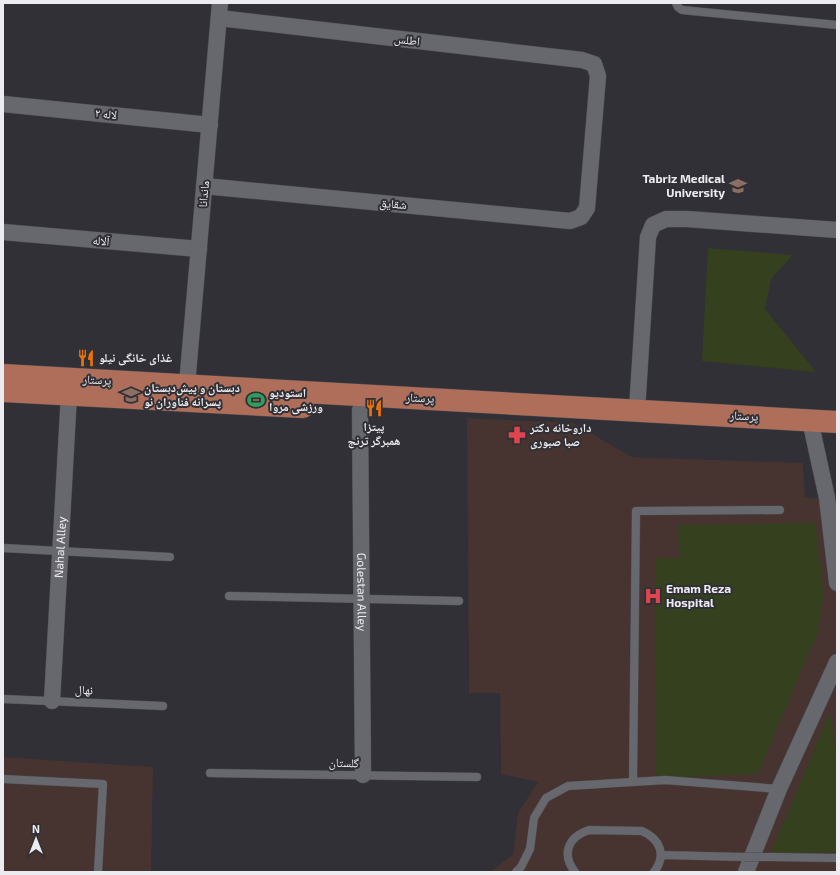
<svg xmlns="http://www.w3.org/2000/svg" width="840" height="875" font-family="'Exo 2','Noto Naskh Arabic',sans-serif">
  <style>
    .medical { fill: #47332f }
    .green { fill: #35401f }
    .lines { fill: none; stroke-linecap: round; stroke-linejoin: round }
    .lane-casing { stroke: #4b4b50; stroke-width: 9 }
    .street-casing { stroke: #4b4b50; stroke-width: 17 }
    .primary-casing { stroke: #4b4b50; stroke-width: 23 }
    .lane { stroke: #67676e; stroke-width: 8 }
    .street { stroke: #67676e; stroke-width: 16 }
    .primary { stroke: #ae6e59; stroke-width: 22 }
    .lane-bridge-casing { stroke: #4b4b50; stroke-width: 9; stroke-linecap: butt }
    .lane-bridge { stroke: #67676e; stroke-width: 8 }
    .labels { text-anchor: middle; stroke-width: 4; stroke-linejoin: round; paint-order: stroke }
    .street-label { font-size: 12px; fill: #ececf0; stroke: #303036 }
    .poi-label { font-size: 12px; font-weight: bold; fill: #ececf0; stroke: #303036; text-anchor: start }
  </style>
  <rect width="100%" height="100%" fill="#303036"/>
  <path class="medical" d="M467 418 573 423 632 457 803 463 805 498H837V872H490L513 855 518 813 538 782 501 774 500 693H469Z
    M3 757 153 767 151 872H3Z"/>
  <path class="green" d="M708 248 793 255 771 279 765 309 816 372 702 361Z
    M815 523 824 594 818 632 758 774 655 778 656 558H679L678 525Z
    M830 713 837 760V852L770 854Z"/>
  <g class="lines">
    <g class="lane-casing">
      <path id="lane" d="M676 3 678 7 682 10 837 25
        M3 548 170 557
        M229 596 459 601
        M3 699 163 706
        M210 773 477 777
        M3 779 103 784 98 872
        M633 782 636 511 780 510
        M661 855 744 857
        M771 857 837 858
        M516 872 521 867 530 849 534 818 546 798 568 786 665 780 779 789
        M575 872C561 854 568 837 589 830L642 831C660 839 667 855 654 872"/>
    </g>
    <g class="street-casing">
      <g id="street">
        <path d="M3 104 210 125"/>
        <path d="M204 186 570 221 581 217 587 208 598 76 594 64 582 60 219 18"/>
        <path d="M3 232 199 249"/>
        <path d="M187 385 220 3"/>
        <path id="s1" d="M360 410 363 775"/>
        <path d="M637 410 648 237 653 225 666 219H687L837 230"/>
        <path d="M810 420 827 498 837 583"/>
        <path id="s2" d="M52 701 69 394"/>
        <path d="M746 872 779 789 837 662"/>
      </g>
    </g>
    <g class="primary-casing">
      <path id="primary" d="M3 375 837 422
        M3 391 303 407"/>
    </g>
    <use href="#lane" class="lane"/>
    <use href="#street" class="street"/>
    <use href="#primary" class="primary"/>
    <g class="lane-bridge-casing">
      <path id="lane-bridge" d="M744 857H771"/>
    </g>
    <use href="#lane-bridge" class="lane-bridge"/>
  </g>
  <defs>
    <g id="university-bare" transform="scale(1.38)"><path d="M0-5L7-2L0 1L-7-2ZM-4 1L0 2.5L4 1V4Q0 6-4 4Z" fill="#8d6e63" stroke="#303036" stroke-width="2.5" paint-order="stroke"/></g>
    <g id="restaurant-bare" transform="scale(1.38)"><path d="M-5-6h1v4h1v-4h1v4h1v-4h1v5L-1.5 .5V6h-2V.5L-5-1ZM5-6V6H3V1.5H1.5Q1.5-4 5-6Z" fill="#e8710a" stroke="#303036" stroke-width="2.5" paint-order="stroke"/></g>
    <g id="school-bare" transform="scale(1.38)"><path d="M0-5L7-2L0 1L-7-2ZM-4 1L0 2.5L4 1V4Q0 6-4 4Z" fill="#8d6e63" stroke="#303036" stroke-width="2.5" paint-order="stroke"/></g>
    <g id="stadium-bare" transform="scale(1.38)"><path d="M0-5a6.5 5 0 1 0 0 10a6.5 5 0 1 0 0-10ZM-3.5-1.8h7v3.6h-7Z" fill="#2e9e5b" stroke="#303036" stroke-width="2.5" paint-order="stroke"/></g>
    <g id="pharmacy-bare" transform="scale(1.38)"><path d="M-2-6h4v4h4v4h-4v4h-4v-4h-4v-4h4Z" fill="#e0444e" stroke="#303036" stroke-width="2.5" paint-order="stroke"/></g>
    <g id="hospital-bare" transform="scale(1.38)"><path d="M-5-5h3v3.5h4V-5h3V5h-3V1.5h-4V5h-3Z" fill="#e0444e" stroke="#303036" stroke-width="2.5" paint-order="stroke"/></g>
  </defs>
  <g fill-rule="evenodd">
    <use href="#university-bare" x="738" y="186"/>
    <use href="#restaurant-bare" x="86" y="358"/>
    <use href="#school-bare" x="131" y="395"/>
    <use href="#stadium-bare" x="256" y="400"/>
    <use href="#restaurant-bare" x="374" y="408"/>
    <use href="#pharmacy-bare" x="517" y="435"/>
    <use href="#hospital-bare" x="653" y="596"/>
  </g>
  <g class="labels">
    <g class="street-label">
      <text transform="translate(407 40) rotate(7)" y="4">اطلس</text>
      <text transform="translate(106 114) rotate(6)" y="4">لاله ۲</text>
      <text transform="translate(204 194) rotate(-85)" y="4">ماندانا</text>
      <text transform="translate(393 204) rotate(5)" y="4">شقایق</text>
      <text transform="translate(101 241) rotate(5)" y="4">آلاله</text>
      <text transform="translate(97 380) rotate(3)" y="4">پرستار</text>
      <text transform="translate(420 398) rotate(3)" y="4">پرستار</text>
      <text transform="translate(744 416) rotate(3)" y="4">پرستار</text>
      <text dy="4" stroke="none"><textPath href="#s2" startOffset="154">Nahal Alley</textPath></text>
      <text dy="4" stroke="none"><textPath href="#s1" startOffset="182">Golestan Alley</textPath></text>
      <text transform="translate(84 690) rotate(2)" y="4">نهال</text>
      <text transform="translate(344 763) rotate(1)" y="4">گلستان</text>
    </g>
    <g class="poi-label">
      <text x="725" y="183" text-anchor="end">Tabriz Medical<tspan x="725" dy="14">University</tspan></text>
      <text x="99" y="362">غذای خانگی نیلو</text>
      <text x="144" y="392">دبستان و پیش‌دبستان<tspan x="144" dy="14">پسرانه فناوران نو</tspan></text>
      <text x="269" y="397">استودیو<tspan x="269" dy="14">ورزشی مروا</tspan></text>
      <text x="374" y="431" text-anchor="middle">پیتزا<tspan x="374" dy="14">همبرگر ترنج</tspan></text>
      <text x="530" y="432">داروخانه دکتر<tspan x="530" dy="14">صبا صبوری</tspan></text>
      <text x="666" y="593">Emam Reza<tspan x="666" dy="14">Hospital</tspan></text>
    </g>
  </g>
  <rect width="840" height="875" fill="none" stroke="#ececf0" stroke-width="8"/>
  <g transform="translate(36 839)" stroke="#303036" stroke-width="3" paint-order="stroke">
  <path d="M0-3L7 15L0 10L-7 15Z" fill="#ececf0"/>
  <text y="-6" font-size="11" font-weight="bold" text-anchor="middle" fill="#ececf0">N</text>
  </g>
</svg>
